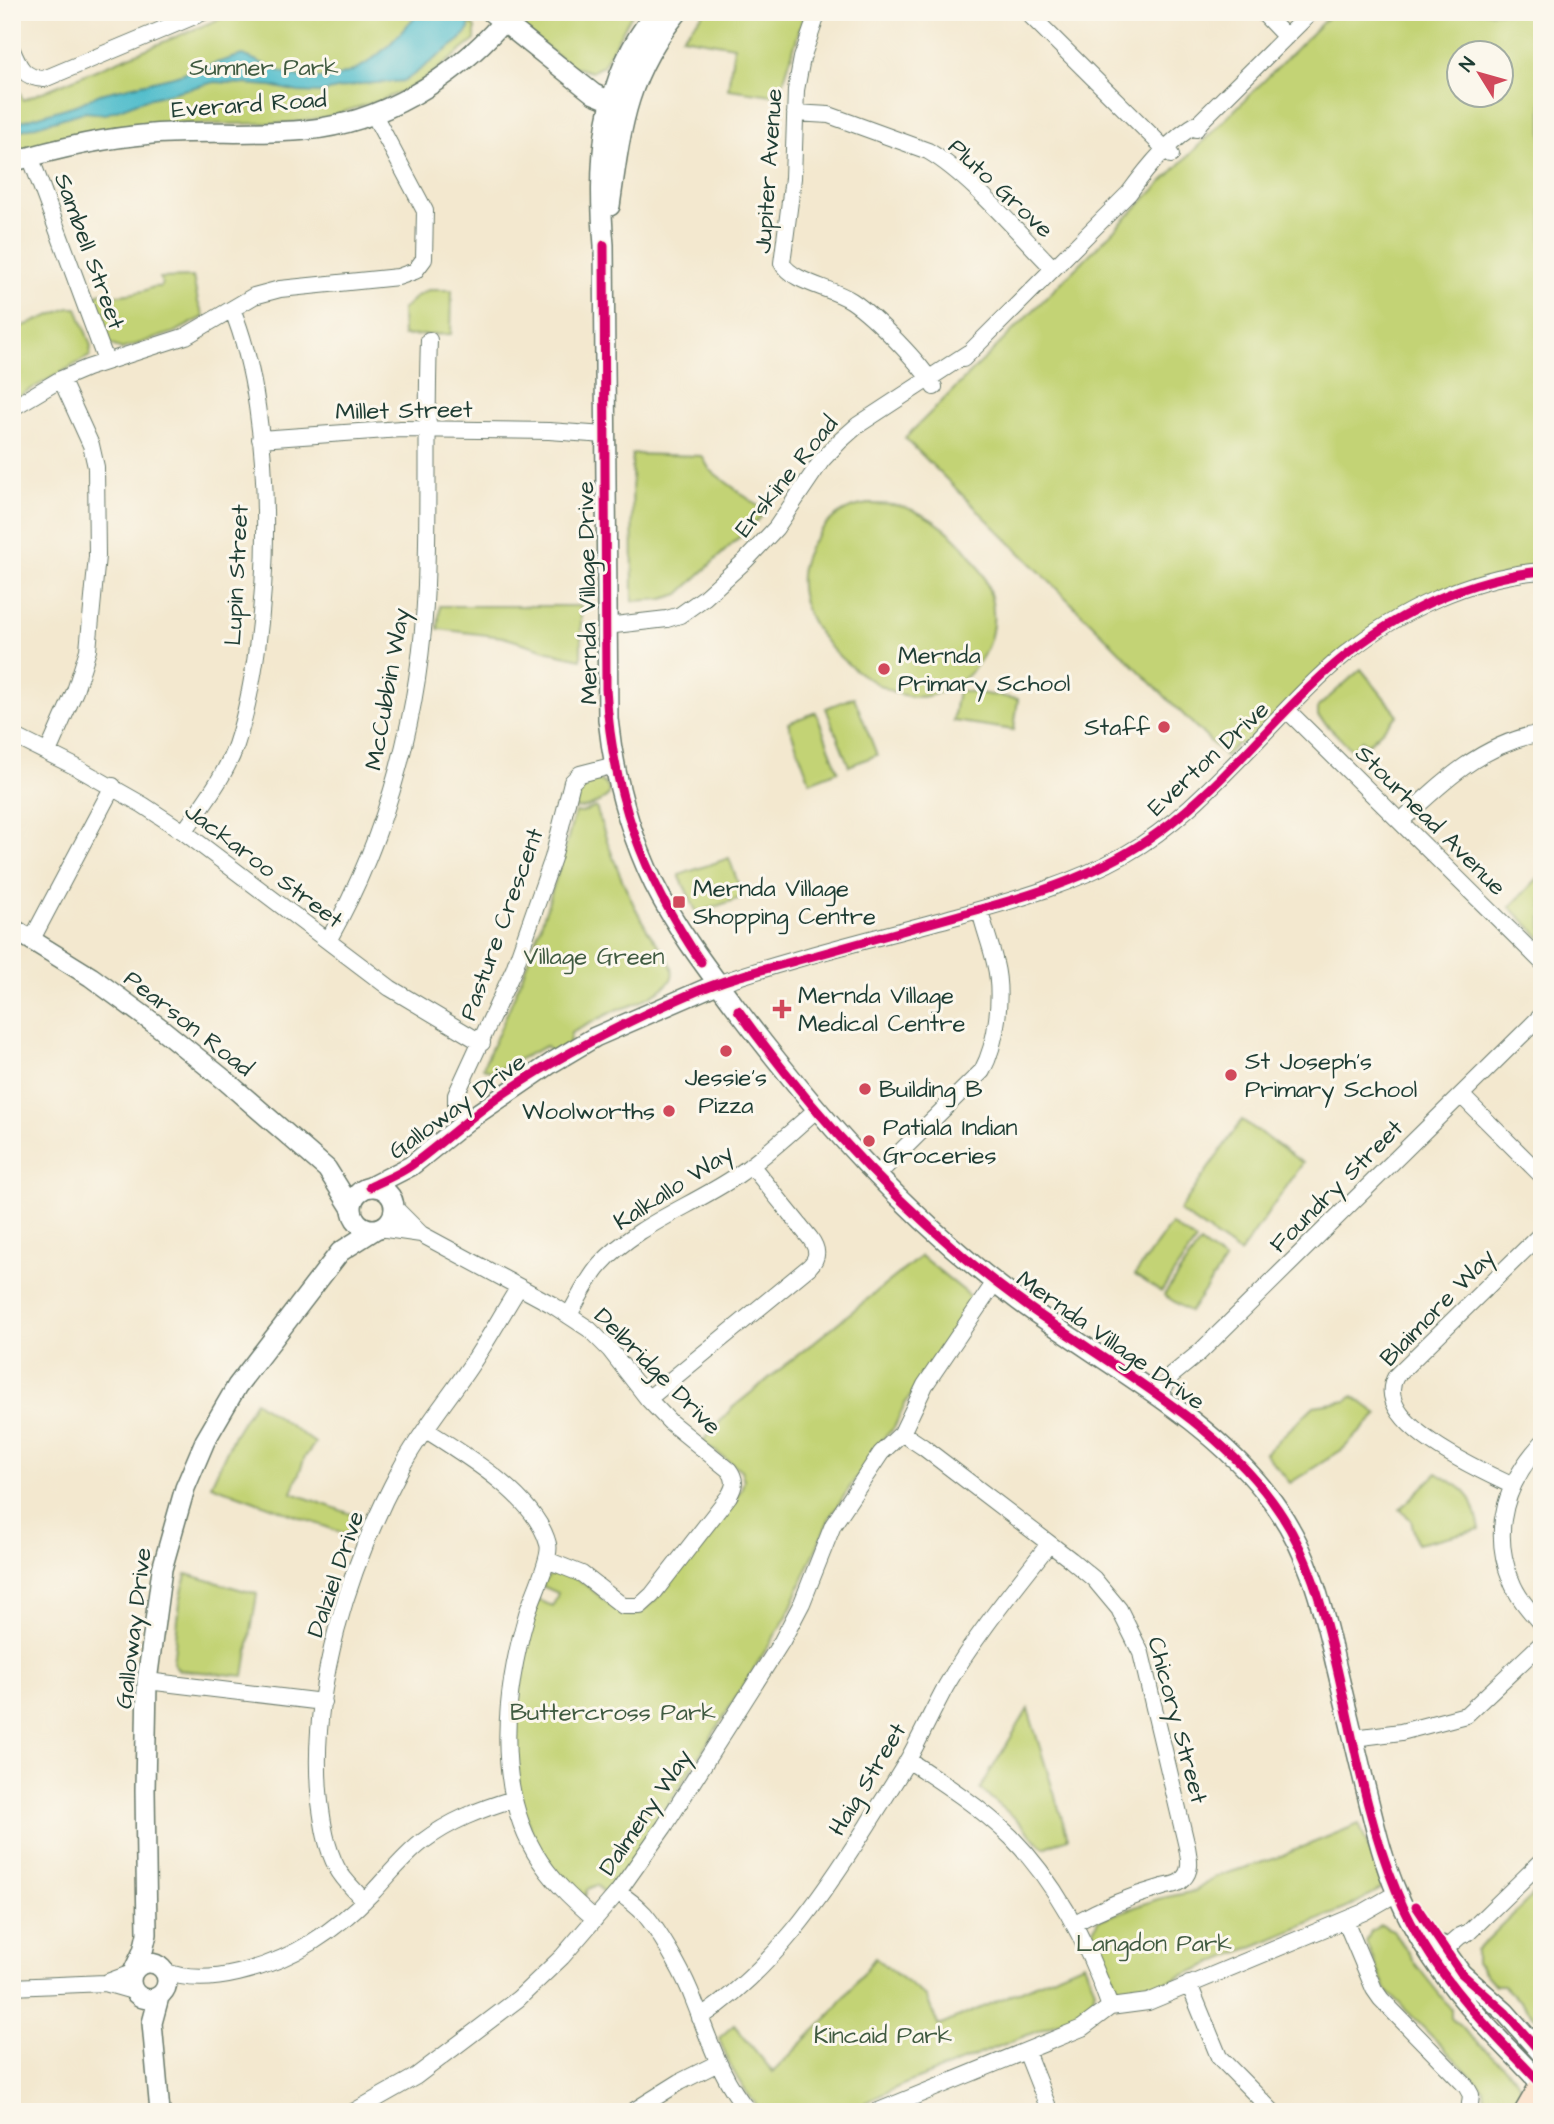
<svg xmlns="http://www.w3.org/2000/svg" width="1554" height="2124" font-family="'Architects Daughter',sans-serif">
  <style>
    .green { fill: #c3d375; stroke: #718854; stroke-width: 2; fill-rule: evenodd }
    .water { fill: #52becc; stroke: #387e80; stroke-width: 2 }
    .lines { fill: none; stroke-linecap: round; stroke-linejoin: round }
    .minor-casing { stroke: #69796a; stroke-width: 18 }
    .tertiary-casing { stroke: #69796a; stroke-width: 22 }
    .secondary-casing { stroke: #69796a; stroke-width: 24 }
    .minor { stroke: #fff; stroke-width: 16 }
    .tertiary { stroke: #fff; stroke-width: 19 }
    .secondary { stroke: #fce5d0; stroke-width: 21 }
    .cycleway-casing { stroke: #fbf7ec; stroke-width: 13 }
    .cycleway { stroke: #d6006c; stroke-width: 9 }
    .poi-dot { fill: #d1495b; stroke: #fbf7ec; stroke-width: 2.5 }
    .labels { text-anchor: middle; stroke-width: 6; stroke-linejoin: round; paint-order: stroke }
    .park-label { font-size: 24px; fill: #405b41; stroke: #fbf7ec }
    .street-label { font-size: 24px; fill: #1f3d34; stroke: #fbf7ec }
    .poi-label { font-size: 24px; fill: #1f3d34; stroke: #fbf7ec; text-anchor: start }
  </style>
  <rect width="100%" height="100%" fill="#fbf7ec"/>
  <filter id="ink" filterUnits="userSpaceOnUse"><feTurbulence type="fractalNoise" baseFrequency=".0143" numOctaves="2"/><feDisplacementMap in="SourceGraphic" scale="14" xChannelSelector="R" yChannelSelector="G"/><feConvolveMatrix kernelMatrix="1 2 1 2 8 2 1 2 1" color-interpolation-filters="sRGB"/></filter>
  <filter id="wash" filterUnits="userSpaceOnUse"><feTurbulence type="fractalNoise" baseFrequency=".00686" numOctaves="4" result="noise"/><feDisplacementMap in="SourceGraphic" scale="28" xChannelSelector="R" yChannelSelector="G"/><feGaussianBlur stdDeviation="1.57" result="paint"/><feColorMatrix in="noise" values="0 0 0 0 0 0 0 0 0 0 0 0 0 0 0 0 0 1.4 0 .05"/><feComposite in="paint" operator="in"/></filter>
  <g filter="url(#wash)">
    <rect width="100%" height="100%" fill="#f3e8cf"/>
    <path class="green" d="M236 12H461L475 28V40L425 79 404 91 381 100 327 117 287 123 162 125 12 153V75L23 100Z
      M500 12H633L603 66 591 72 571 66Z
      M705 12H805L779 96 728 89 734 46 682 37Z
      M1333 12H1542V564L1418 600 1244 744H1237L1225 756 905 438ZM1460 52H1502V94H1460Z
      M193 277 198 302 204 317 175 332 122 349 109 344 91 299 101 293C112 297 131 294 143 291 150 289 151 286 160 287L162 284 160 278Z
      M428 290H452L451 334 403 336 402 310 417 296Z
      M69 308H77L91 346 90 356 12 400V333L18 328Z
      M632 454 702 456 710 470 766 512 679 594 663 599 633 601Z
      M868 504C884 504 900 504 915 511 973 536 1020 609 976 666 964 681 946 692 927 696 905 700 885 689 867 678 820 648 777 591 816 537 830 517 845 507 868 504Z
      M440 606H581V659L559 654 503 637 438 629Z
      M1361 669 1398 715 1367 745 1362 740 1352 750 1318 716V707Z
      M958 690 1018 699 1014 730 953 721Z
      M854 697 877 755 849 766 826 708Z
      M816 712 838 771 810 782 788 723Z
      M589 779C600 779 609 783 609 794 602 802 586 810 575 808L580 785Z
      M596 807C609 850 625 892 648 931 656 944 676 961 672 977 669 989 630 1008 618 1009L571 1033 569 1044 552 1055 546 1046 493 1072 483 1068 485 1062C524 981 552 899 575 812L581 813Z
      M729 858 743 897 697 913 679 875Z
      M1542 874V939L1510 907Z
      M1242 1120 1303 1163 1240 1253 1179 1211Z
      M1171 1224 1196 1241 1161 1292 1135 1275Z
      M1200 1243 1225 1261 1190 1312 1164 1295Z
      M921 1256 974 1299 905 1404 894 1428 881 1441 830 1517 787 1616 636 1857 606 1895 597 1885 587 1889 584 1900C573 1889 559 1878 550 1866 512 1812 508 1736 519 1673 523 1648 531 1624 537 1600L553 1606 558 1593 542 1586C564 1542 607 1618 634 1615 653 1613 726 1511 741 1490L744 1480 741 1470 702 1442 732 1408Z
      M1353 1396 1378 1414 1343 1449 1290 1483 1265 1453 1314 1406 1347 1401Z
      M255 1401 315 1443 305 1457 292 1493 360 1517 351 1536 211 1485 234 1435Z
      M1437 1473C1469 1493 1471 1491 1480 1529L1417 1544 1411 1520 1400 1509Z
      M186 1574 257 1594 244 1676 179 1670 173 1663 180 1602Z
      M1028 1709 1068 1838 1044 1848 1015 1818 980 1789Z
      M1359 1824 1384 1887 1347 1908 1142 1992 1129 1994 1117 1987 1092 1932 1098 1920 1158 1899 1195 1891 1215 1877 1276 1858Z
      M1534 1894H1542V2024L1504 1985H1495L1476 1963V1951Z
      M1381 1925 1393 1930 1417 1966 1451 2009V2018L1516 2078 1521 2088 1520 2102 1510 2112H1485L1484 2089 1386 1990 1366 1942 1371 1931Z
      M875 1958 926 1997 939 2026 1084 1963 1095 1989 1090 2010 900 2086 866 2102 852 2112H763C743 2091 728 2065 719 2038L734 2025 773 2072 831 2014Z"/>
    <path class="water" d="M419 12H470L469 29 460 40 405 81 360 84 319 93 298 92 271 86 215 82 143 100 106 114 84 112 12 133V124L79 104 100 94 174 76 242 55C256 59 268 67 282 72 347 94 380 57 419 12Z"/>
  </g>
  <g filter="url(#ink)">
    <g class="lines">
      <g class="minor-casing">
        <path id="minor" d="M818 12 802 58 796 90 793 178 782 263C791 282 833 288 852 301 873 315 922 364 934 387
          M1027 12 1171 155
          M1262 12 1286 37
          M12 50C19 67 24 78 44 79L204 12
          M795 113 829 115 928 151C971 176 1017 232 1053 268
          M1196 129 1200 122 1311 12
          M30 156 106 361
          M963 359 1129 193C1148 167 1172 137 1200 122
          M12 408 61 379 87 368 186 336 254 296 280 289 398 277 415 271 424 259 425 211 373 113
          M260 439 401 429 549 431 605 435
          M606 626 667 619 680 615 704 598 746 560 776 528 822 460 840 441 858 425 968 353
          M1287 710 1542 962
          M12 735 76 767 143 805 184 832 390 988 482 1043
          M48 752 75 691 88 650 97 556 96 467 91 445 61 379
          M1401 821C1442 782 1483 743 1542 733
          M184 832C202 805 225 777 236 745 273 632 278 419 232 309
          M32 939 113 786
          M328 941C389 833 421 709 426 585 429 503 426 421 429 340
          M717 984C796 957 877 938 957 916 1015 900 1073 884 1126 854 1172 828 1210 789 1246 752 1278 719 1309 684 1344 655 1398 611 1472 576 1542 571
          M1461 1095 1542 1176
          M468 1120 456 1105V1095L514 969 553 858 572 782 580 774 615 765
          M876 1176 982 1071C997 1043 1003 995 995 963 991 945 984 928 980 910
          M394 1207 421 1234 551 1304 589 1329 610 1350 648 1399 670 1422 729 1470C736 1479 735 1486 729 1496L652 1595 640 1606H623L582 1574 547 1560
          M379 1228 421 1234
          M569 1315C579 1298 587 1280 600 1265 637 1224 693 1206 738 1175 766 1156 791 1132 816 1110
          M1158 1397 1172 1375 1199 1353 1542 1015
          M648 1399 809 1267C819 1257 818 1249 810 1238L751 1165
          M426 1430C464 1454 536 1497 548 1544 552 1557 532 1598 527 1614 505 1689 494 1783 535 1853 551 1880 572 1899 595 1919
          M902 1433 923 1447 1071 1560 1094 1579 1119 1609 1141 1653 1187 1847C1189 1859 1192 1870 1183 1879 1178 1885 1170 1885 1163 1887 1131 1896 1103 1907 1075 1923
          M1542 1443C1507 1481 1490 1529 1511 1580 1517 1597 1530 1611 1542 1625
          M1511 1485C1480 1470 1369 1422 1396 1376L1542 1233
          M147 1681 323 1702
          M1354 1738 1401 1732 1466 1715 1542 1643
          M908 1760C943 1783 980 1807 1011 1837 1058 1885 1088 1944 1110 2007
          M618 1892C630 1901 642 1909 650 1921 666 1943 685 1976 694 2001 710 2041 721 2079 749 2112
          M364 1901C355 1890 344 1881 337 1868 326 1847 323 1825 320 1802 308 1692 349 1566 400 1470 419 1434 446 1402 469 1368 487 1342 502 1314 519 1287
          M1345 1920 1374 1989 1381 1999 1466 2086 1471 2095 1469 2112
          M1444 1950 1460 1936 1469 1932 1542 1861
          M164 1971C188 1981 213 1979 238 1973 293 1960 334 1932 373 1892 389 1875 404 1856 422 1842 450 1821 480 1809 514 1799
          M105 1983 133 1991
          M1189 1984 1219 2057 1273 2112
          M12 1987 105 1983 132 1973
          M700 2018C772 1970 822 1897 867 1826 881 1803 896 1781 909 1758 922 1734 933 1710 946 1686 975 1636 1013 1590 1049 1544
          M1026 2051 1050 2112
          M353 2112 415 2077 518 1999 562 1957 618 1892 664 1827 782 1641 802 1603 833 1525 881 1453 902 1433 925 1385 995 1282
          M632 2112 680 2082 718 2063
          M876 2112 1082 2028 1110 2007 1148 2002 1364 1912 1397 1893"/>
      </g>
      <g class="tertiary-casing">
        <path id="tertiary" d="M491 12 594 94 611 101 624 100
          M656 12C601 78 597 163 604 245L608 719C614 776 629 832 654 884 676 928 705 966 734 1005 820 1119 904 1215 1019 1301 1104 1364 1210 1416 1273 1502 1308 1550 1322 1604 1335 1661 1345 1703 1355 1744 1365 1786 1374 1822 1382 1859 1397 1893 1417 1940 1448 1984 1482 2021 1501 2043 1522 2062 1541 2084
          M12 162C58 148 105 138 152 134 204 130 255 135 306 130 381 123 453 79 502 23
          M610 206C621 128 626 75 678 12
          M12 928 91 977 159 1027 226 1081 327 1169 352 1209
          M352 1208a21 21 0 1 1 42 0a21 21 0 1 1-42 0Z
          M370 1187 411 1166 468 1120 553 1062 595 1037 717 984
          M1441 1945 1461 1973 1505 2012 1542 2054
          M131 1981a18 18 0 1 1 36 0a18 18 0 1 1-36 0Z
          M134 1970 143 1951 147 1934 145 1790 147 1681 162 1569 185 1488 205 1441 237 1386 340 1252 376 1229
          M159 1997 152 2023 160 2112"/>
      </g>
      <g class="secondary-casing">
        <path id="secondary" d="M1525 2112 1540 2086"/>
      </g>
      <use href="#minor" class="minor"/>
      <use href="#tertiary" class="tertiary"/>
      <use href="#secondary" class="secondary"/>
      <g class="cycleway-casing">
        <path id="cycleway" d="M604 245 606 689C612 793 643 877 701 962
          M738 1010C818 1121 911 1222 1023 1303 1106 1364 1211 1417 1272 1501 1309 1551 1323 1608 1337 1668 1354 1742 1367 1820 1396 1890 1415 1938 1449 1985 1484 2023 1502 2044 1522 2063 1541 2084
          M370 1187C384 1180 400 1174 412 1165 443 1142 471 1116 503 1094 562 1054 623 1023 688 995 729 977 773 967 817 955 869 940 921 926 973 911 1040 893 1103 873 1159 832 1216 791 1260 735 1310 687 1373 625 1453 580 1542 571
          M1416 1906 1461 1973 1505 2012 1542 2054"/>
      </g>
      <use href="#cycleway" class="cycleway"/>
    </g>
  </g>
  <g class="poi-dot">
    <circle cx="884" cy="669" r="7"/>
    <circle cx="1164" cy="727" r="7"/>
    <rect x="672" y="895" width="14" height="14" rx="3.5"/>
    <path d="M778.5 998.5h7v7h7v7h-7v7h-7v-7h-7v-7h7z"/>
    <circle cx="726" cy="1051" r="7"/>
    <circle cx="1231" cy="1075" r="7"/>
    <circle cx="865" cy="1089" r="7"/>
    <circle cx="669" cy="1111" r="7"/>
    <circle cx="869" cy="1141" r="7"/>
  </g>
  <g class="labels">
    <g class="park-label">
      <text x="264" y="75">Sumner Park</text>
      <text x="594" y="964">Village Green</text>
      <text x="613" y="1720">Buttercross Park</text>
      <text x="1154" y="1951">Langdon Park</text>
      <text x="883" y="2043">Kincaid Park</text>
    </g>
    <g class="street-label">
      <text transform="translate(249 104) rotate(-4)" y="8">Everard Road</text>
      <text transform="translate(768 171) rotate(-86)" y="8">Jupiter Avenue</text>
      <text transform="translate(1001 188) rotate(43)" y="8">Pluto Grove</text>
      <text transform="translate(90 251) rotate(70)" y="8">Sambell Street</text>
      <text transform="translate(404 410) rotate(-1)" y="8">Millet Street</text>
      <text transform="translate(786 476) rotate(-51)" y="8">Erskine Road</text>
      <text transform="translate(236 575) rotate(-87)" y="8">Lupin Street</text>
      <text transform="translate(587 593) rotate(-91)" y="8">Mernda Village Drive</text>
      <text transform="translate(387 689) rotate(-80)" y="8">McCubbin Way</text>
      <text transform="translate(1208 758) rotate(-43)" y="8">Everton Drive</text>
      <text transform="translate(1431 820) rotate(45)" y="8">Stourhead Avenue</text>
      <text transform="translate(264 865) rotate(37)" y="8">Jackaroo Street</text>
      <text transform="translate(501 924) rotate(-70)" y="8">Pasture Crescent</text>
      <text transform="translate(189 1023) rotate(38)" y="8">Pearson Road</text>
      <text transform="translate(457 1106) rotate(-36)" y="8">Galloway Drive</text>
      <text transform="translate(1336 1186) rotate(-45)" y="8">Foundry Street</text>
      <text transform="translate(673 1187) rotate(-33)" y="8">Kalkallo Way</text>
      <text transform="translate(1437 1307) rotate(-46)" y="8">Blaimore Way</text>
      <text transform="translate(1111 1340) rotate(35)" y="8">Mernda Village Drive</text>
      <text transform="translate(658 1371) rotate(45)" y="8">Delbridge Drive</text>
      <text transform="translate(335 1574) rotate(-71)" y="8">Dalziel Drive</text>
      <text transform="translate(133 1628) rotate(-83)" y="8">Galloway Drive</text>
      <text transform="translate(1178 1720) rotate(75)" y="8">Chicory Street</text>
      <text transform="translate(867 1779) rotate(-59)" y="8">Haig Street</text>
      <text transform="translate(645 1812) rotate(-56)" y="8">Dalmeny Way</text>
    </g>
    <g class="poi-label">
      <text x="898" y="663">Mernda<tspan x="898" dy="28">Primary School</tspan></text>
      <text x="1150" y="735" text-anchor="end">Staff</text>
      <text x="693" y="896">Mernda Village<tspan x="693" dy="28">Shopping Centre</tspan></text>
      <text x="798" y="1003">Mernda Village<tspan x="798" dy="28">Medical Centre</tspan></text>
      <text x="1245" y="1069">St Joseph's<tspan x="1245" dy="28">Primary School</tspan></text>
      <text x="726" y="1085" text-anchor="middle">Jessie’s<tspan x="726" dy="28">Pizza</tspan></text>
      <text x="879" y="1097">Building B</text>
      <text x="655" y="1119" text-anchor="end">Woolworths</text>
      <text x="883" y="1135">Patiala Indian<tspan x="883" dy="28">Groceries</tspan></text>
    </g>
  </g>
  <rect width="1554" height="2124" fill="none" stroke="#fbf7ec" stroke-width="42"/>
  <g transform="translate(1480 74) rotate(307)"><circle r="33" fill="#fbf7ec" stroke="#a3ada2" stroke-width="2"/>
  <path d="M0-5L12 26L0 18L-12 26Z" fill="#d1495b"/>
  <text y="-10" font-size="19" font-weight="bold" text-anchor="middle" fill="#1f3d34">N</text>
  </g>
</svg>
